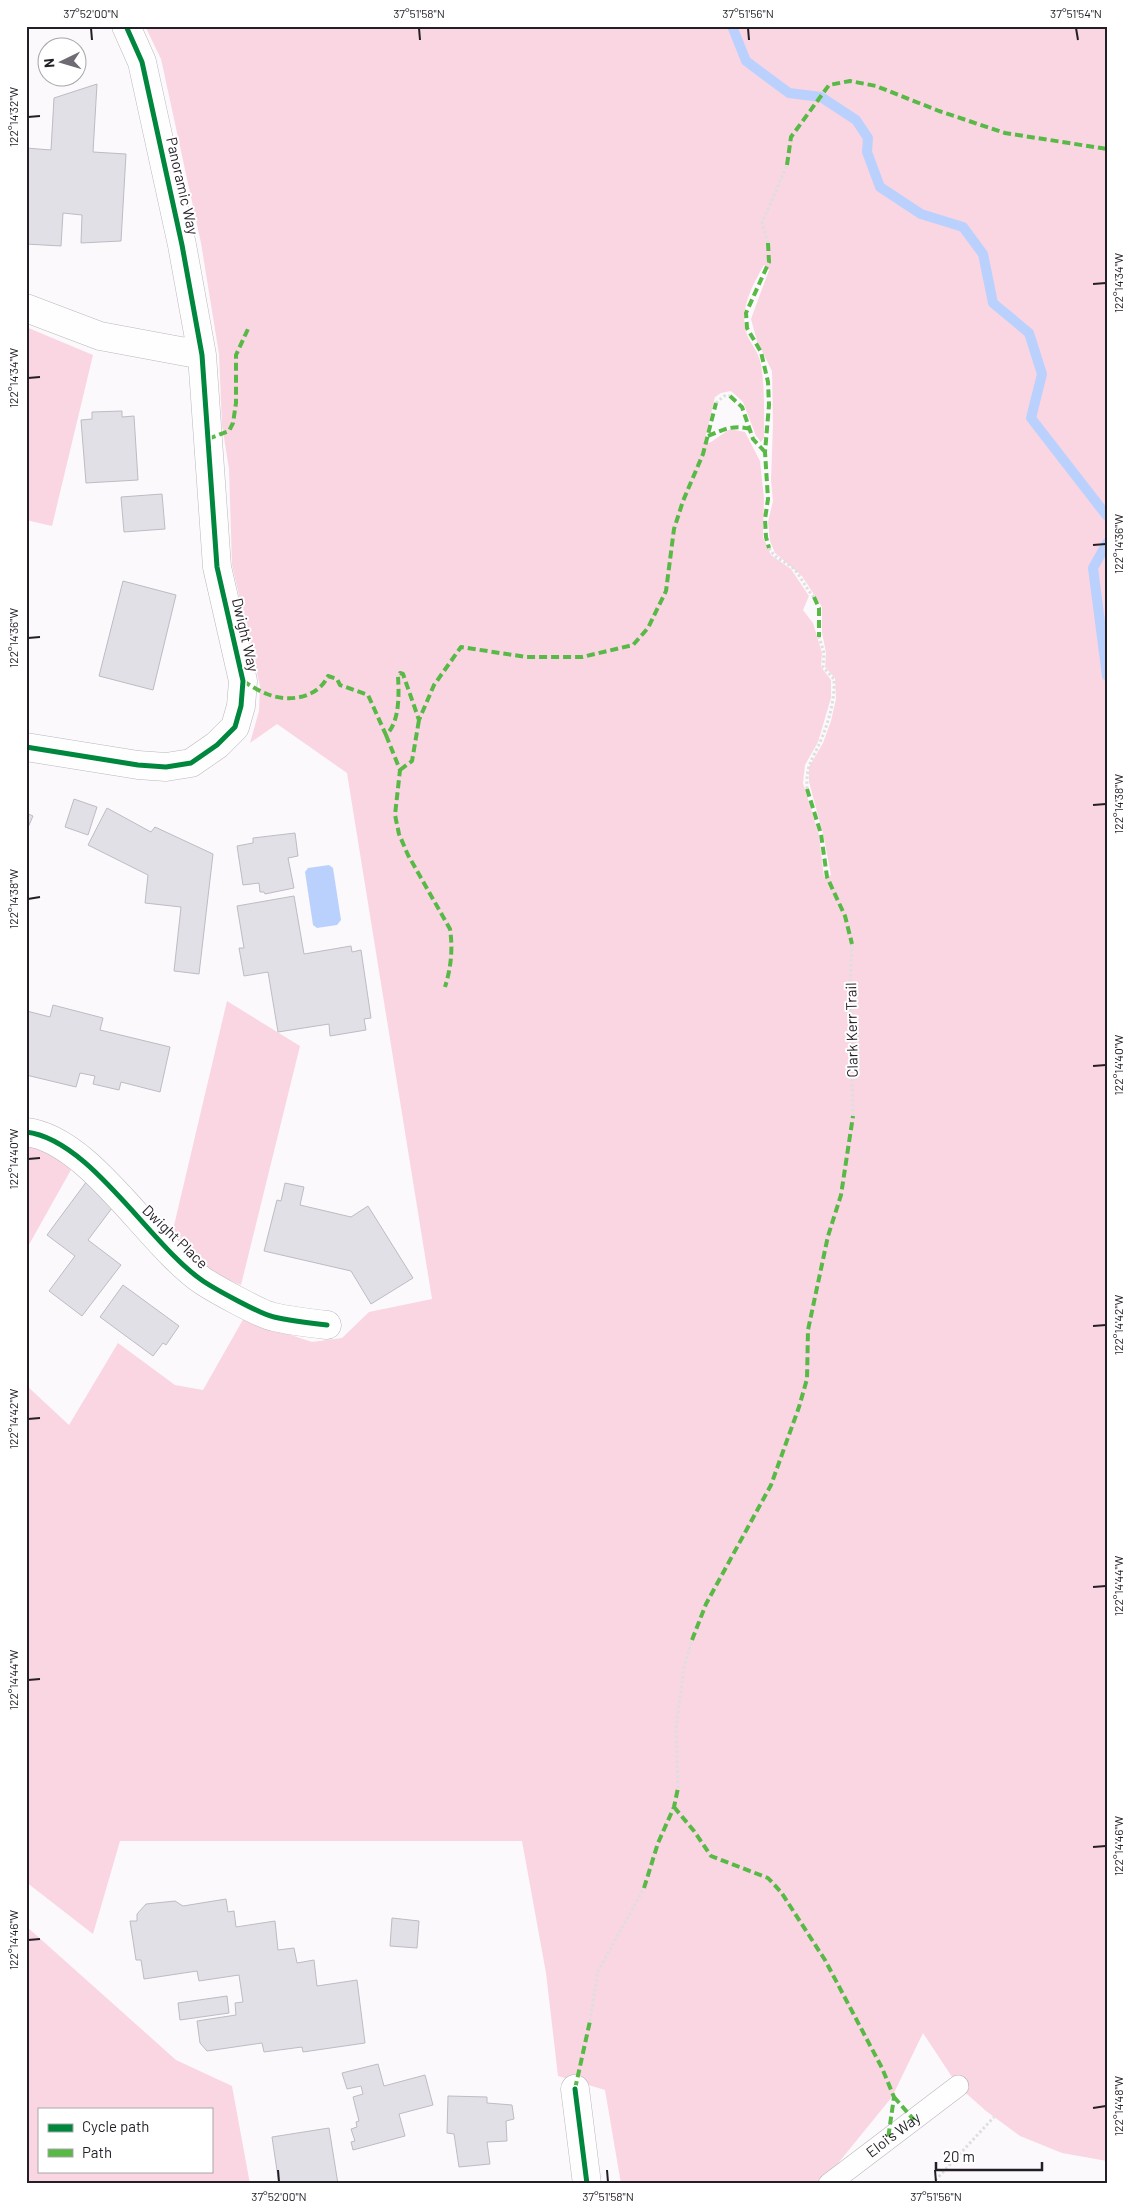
<svg xmlns="http://www.w3.org/2000/svg" width="1133" height="2210" font-family="Barlow,sans-serif">
  <style>
    .green { fill: #fad6e2; fill-rule: evenodd }
    .water { fill: #bbd1fd }
    .lines { fill: none; stroke-linecap: round; stroke-linejoin: round }
    .stream { stroke: #bbd1fd; stroke-width: 10 }
    .building { fill: #e1e0e6; stroke: #bdbcc2 }
    .lane-casing { stroke: #bbb7bd; stroke-width: 22 }
    .street-casing { stroke: #bbb7bd; stroke-width: 29 }
    .path { stroke: #dededf; stroke-width: 3; stroke-dasharray: 2.5 2.5; stroke-linecap: butt }
    .lane { stroke: #fefeff; stroke-width: 21 }
    .street { stroke: #fefeff; stroke-width: 28 }
    .quiet { stroke: #58b947; stroke-width: 4; stroke-dasharray: 8 4; stroke-linecap: butt }
    .cycleway-casing { stroke: #fff; stroke-width: 8 }
    .cycleway { stroke: #00873e; stroke-width: 5 }
    .ticks { fill: none; stroke: #241f27; stroke-width: 2 }
    .labels { text-anchor: middle; stroke-width: 4; stroke-linejoin: round; paint-order: stroke }
    .street-label { font-size: 15px; fill: #241f27; stroke: #fff }
    .neatline { fill: none; stroke: #241f27; stroke-width: 2 }
    .ticks-label { font-size: 12px; text-anchor: middle; fill: #241f27 }
  </style>
  <rect width="100%" height="100%" fill="#fbf9fc"/>
  <path class="green" d="M145 26H1107V2161L1062 2153 1020 2136 986 2111 958 2086 923 2033 892 2097 839 2162 848 2184H621L605 2090 558 2076 546 1973 522 1841H120L93 1934 26 1882V1385L69 1425 118 1343 175 1385 203 1390 245 1316 273 1329 312 1342 342 1338 369 1312 432 1299 347 773 277 724 250 743 259 711 260 686 232 565 229 469 222 425 219 354 201 243 161 59ZM764 265 769 270 751 319 757 341 772 371 773 424 771 480 773 501 768 522 770 541 775 553 802 576 822 607V632L826 653 825 667 835 678 836 699 831 721 823 743 809 767V782L823 834 831 875 824 877 819 835 803 783 805 765 818 742 831 698V680L821 667 822 653 813 623 803 610 809 596 791 569 771 555 763 537 764 498 760 461 745 432 730 429 711 442 704 443 715 397 721 393 731 391 743 402 756 436 761 442 764 438C764 414 765 389 761 365 759 353 753 347 748 337 737 313 752 286 764 265Z
    M26 327 93 355 52 526 26 520Z
    M227 1001 300 1046 241 1285 215 1274 172 1234Z
    M26 1144 46 1151 72 1168 26 1250Z
    M26 1926 176 2060 232 2086 250 2184H26ZM39 2109H211V2171H39Z"/>
  <path class="water" d="M329 865 333 868 341 920 337 925 317 928 313 925 305 872 308 868Z"/>
  <g class="lines">
    <path class="stream" d="M732 26 746 61 789 93 821 97 856 120 868 138 867 152 880 187 921 214 963 227 983 254 993 303 1029 333 1042 374 1031 418 1107 516
      M1107 543 1093 568 1107 676"/>
  </g>
  <path class="building" d="M97 84 93 152 126 154 121 241 81 243 82 215 63 213 61 246 26 244V148L51 150 54 98Z
    M122 411V417L134 416 138 480 86 483 81 420 92 419V412Z
    M162 494 165 529 124 532 121 497Z
    M123 581 176 595 153 690 99 676Z
    M74 799 97 807 88 835 65 827Z
    M107 808 151 832 155 827 213 854 199 974 174 971 181 907 145 903 148 875 88 845Z
    M26 813 33 816 26 832Z
    M295 833 298 856 288 858 294 888 265 894 264 892H260L259 883 243 885 237 846 253 843V838Z
    M294 896 304 954 351 946 352 952 361 950 371 1018 364 1019 366 1030 330 1036 329 1024 278 1032 268 972 244 976 239 948H244L237 906Z
    M53 1005 103 1018 100 1030 170 1047 160 1092 121 1082 119 1090 93 1084 95 1076 80 1073 76 1087 26 1075 27 1011 50 1017Z
    M87 1181 112 1208 88 1240 121 1265 82 1316 49 1291 75 1256 47 1235Z
    M285 1183 304 1187 300 1205 351 1217 368 1206 413 1278 371 1304 351 1271 264 1251 277 1200 281 1201Z
    M123 1285 179 1326 166 1345 163 1343 153 1356 100 1317Z
    M226 1899 228 1912 234 1911 236 1927 275 1921 278 1950 294 1948 297 1963 314 1960 317 1986 357 1980 365 2043 303 2052 302 2047 264 2052 262 2043 207 2051 200 2043 197 2021 236 2015 235 2003 243 2002 239 1975 199 1981 197 1971 144 1979 141 1960H136L130 1921H137V1914L146 1904 175 1901 183 1906Z
    M392 1918 419 1921 417 1948 390 1946Z
    M227 1996 229 2013 180 2020 178 2003Z
    M378 2064 384 2086 425 2075 433 2105 399 2114 405 2136 353 2150 351 2142 355 2141 351 2129 357 2127 356 2122 359 2121 353 2097 363 2094 361 2086 347 2089 342 2073Z
    M448 2096 487 2097V2103L512 2105 514 2119 506 2121 507 2141 487 2142 490 2164 459 2167 454 2134 447 2133Z
    M329 2128 338 2184H279L272 2137Z"/>
  <g class="lines">
    <g class="lane-casing">
      <g id="lane">
        <path id="s1" d="M829 2184 958 2086"/>
      </g>
    </g>
    <g class="street-casing">
      <path id="street" d="M26 308 100 336 202 355
        M26 747 138 765 166 767 191 763 217 745 235 727 241 706 243 681 217 567 202 355 182 245 142 62 126 26
        M26 1132C90 1139 150 1245 203 1281 215 1289 262 1315 274 1317 291 1321 309 1323 327 1325
        M575 2089 587 2184"/>
    </g>
    <path class="path" d="M768 243 762 223 787 165
      M716 403 724 396H730
      M769 548C775 559 785 561 793 568 802 577 805 588 814 597
      M807 789C806 764 812 761 821 740 829 721 835 699 834 679L823 667 824 653 819 637
      M852 944 850 986 853 1116
      M678 1788 676 1728 684 1667 692 1640
      M590 2021 598 1971 644 1888
      M932 2184 994 2117"/>
    <use href="#lane" class="lane"/>
    <use href="#street" class="street"/>
    <path class="quiet" d="M787 165 791 137 829 85 850 81 876 86 939 111 1005 133 1107 149
      M768 243 769 262 746 313 747 328 761 352 768 382 769 405 765 452 768 499 765 519 766 537 769 548
      M730 396 742 407 753 439 765 452
      M708 436C723 430 733 424 750 429
      M208 439 229 431 233 423 236 403V355L248 329
      M814 597 819 608V637
      M243 681C251 686 259 691 267 694 289 703 318 698 328 676L337 679 340 685 368 695 386 735C400 722 399 694 398 676L400 673 403 674 419 720 434 685 461 647 526 657H582L633 645 648 628 666 591 674 529 683 501 703 454 716 403
      M386 735 400 770 395 815 399 834 408 855 450 929C453 949 451 968 445 987
      M400 770 412 761 419 720
      M807 789 821 834 827 877 845 916 852 944
      M692 1640 706 1604 771 1485 799 1407 807 1379 808 1330 828 1236 841 1195 853 1116
      M674 1807 694 1831 711 1856 768 1878 781 1892 825 1960 882 2068 894 2097 888 2139
      M644 1888 658 1843 674 1807 678 1788
      M575 2089 590 2021
      M894 2097 914 2120"/>
    <g class="cycleway-casing">
      <path id="cycleway" d="M26 747 138 765 166 767 191 763 217 745 235 727 241 706 243 681 217 567 202 355 182 245 142 62 126 26
        M26 1132C90 1139 150 1245 203 1281 215 1289 262 1315 274 1317 291 1321 309 1323 327 1325
        M575 2089 587 2184"/>
    </g>
    <use href="#cycleway" class="cycleway"/>
  </g>
  <path class="ticks" d="M91 28 92 40M419 28 420 40M748 28 749 40M1076 28 1078 40M28 117 40 116M1093 284 1106 283M28 378 40 377M1093 545 1106 544M28 638 40 637M1093 805 1106 804M28 899 40 897M1093 1066 1106 1065M28 1159 40 1158M1093 1326 1106 1325M28 1419 40 1418M1093 1587 1106 1586M28 1680 40 1679M1093 1847 1106 1846M28 1940 40 1939M1093 2108 1106 2106M278 2170 279 2182M607 2170 608 2182M935 2170 936 2182"/>
  <g class="labels">
    <g class="street-label">
      <text transform="translate(182 186) rotate(77)" y="5">Panoramic Way</text>
      <text transform="translate(245 635) rotate(77)" y="5">Dwight Way</text>
      <text transform="translate(852 1030) rotate(-91)" y="5">Clark Kerr Trail</text>
      <text transform="translate(175 1237) rotate(44)" y="5">Dwight Place</text>
      <text dy="5" stroke="none"><textPath href="#s1" startOffset="81">Eloi's Way</textPath></text>
    </g>
  </g>
  <rect width="1133" height="2210" fill="none" stroke="#ffffff" stroke-width="55"/>
  <rect x="38" y="2108" width="175" height="65" fill="#ffffff" stroke="#a7a5a9"/>
  <rect x="48" y="2124" width="25" height="8" fill="#00873e" stroke="#a7a5a9"/>
  <text x="82" y="2132" font-size="15" fill="#241f27">Cycle path</text>
  <rect x="48" y="2149" width="25" height="8" fill="#58b947" stroke="#a7a5a9"/>
  <text x="82" y="2158" font-size="15" fill="#241f27">Path</text>
  <g transform="translate(62 62) rotate(265)"><circle r="24" fill="#ffffff" stroke="#a7a5a9"/>
  <path d="M0-4L9 19L0 12L-9 19Z" fill="#6f6b72"/>
  <text y="-8" font-size="14" font-weight="bold" text-anchor="middle" fill="#241f27">N</text>
  </g>
  <path d="M936 2162v8h106v-8" fill="none" stroke="#241f27" stroke-width="2.5"/>
  <text x="943" y="2162" font-size="15" fill="#241f27" stroke="#ffffff" stroke-width="4" paint-order="stroke">20 m</text>
  <rect x="28" y="28" width="1078" height="2154" class="neatline"/>
  <g class="ticks-label">
    <text x="91" y="18">37°52'00"N</text>
    <text x="419" y="18">37°51'58"N</text>
    <text x="748" y="18">37°51'56"N</text>
    <text x="1076" y="18">37°51'54"N</text>
    <text transform="translate(14 117) rotate(-90)" y="4">122°14'32"W</text>
    <text transform="translate(1119 283) rotate(-90)" y="4">122°14'34"W</text>
    <text transform="translate(14 378) rotate(-90)" y="4">122°14'34"W</text>
    <text transform="translate(1119 544) rotate(-90)" y="4">122°14'36"W</text>
    <text transform="translate(14 638) rotate(-90)" y="4">122°14'36"W</text>
    <text transform="translate(1119 804) rotate(-90)" y="4">122°14'38"W</text>
    <text transform="translate(14 899) rotate(-90)" y="4">122°14'38"W</text>
    <text transform="translate(1119 1065) rotate(-90)" y="4">122°14'40"W</text>
    <text transform="translate(14 1159) rotate(-90)" y="4">122°14'40"W</text>
    <text transform="translate(1119 1325) rotate(-90)" y="4">122°14'42"W</text>
    <text transform="translate(14 1419) rotate(-90)" y="4">122°14'42"W</text>
    <text transform="translate(1119 1586) rotate(-90)" y="4">122°14'44"W</text>
    <text transform="translate(14 1680) rotate(-90)" y="4">122°14'44"W</text>
    <text transform="translate(1119 1846) rotate(-90)" y="4">122°14'46"W</text>
    <text transform="translate(14 1940) rotate(-90)" y="4">122°14'46"W</text>
    <text transform="translate(1119 2106) rotate(-90)" y="4">122°14'48"W</text>
    <text x="279" y="2201">37°52'00"N</text>
    <text x="608" y="2201">37°51'58"N</text>
    <text x="936" y="2201">37°51'56"N</text>
  </g>
</svg>
